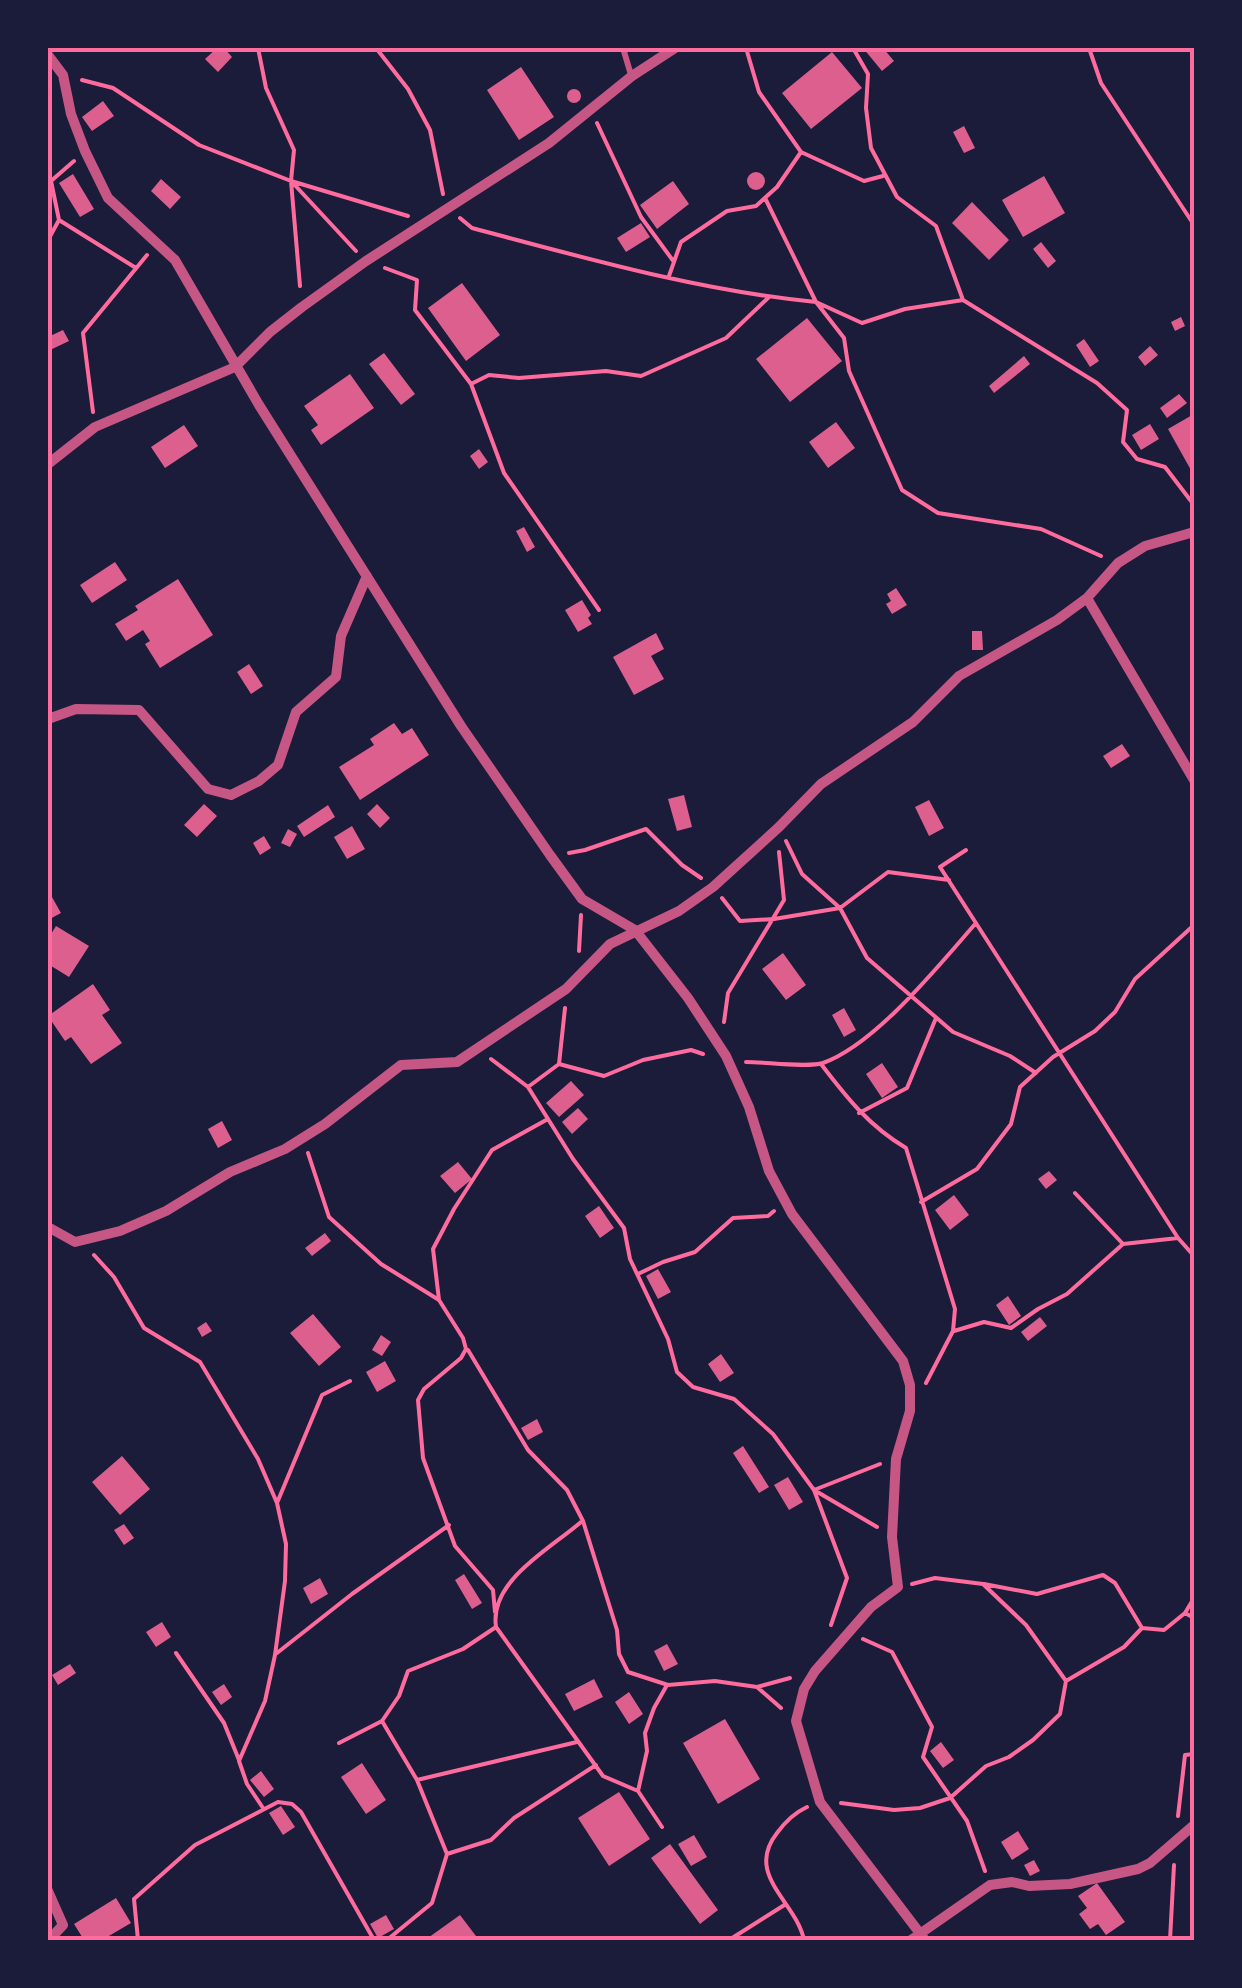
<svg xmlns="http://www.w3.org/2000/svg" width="1242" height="1988" font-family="'Archivo Narrow',sans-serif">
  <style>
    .building { fill: #dd5f8e }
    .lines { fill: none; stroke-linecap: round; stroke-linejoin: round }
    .path { stroke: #ff6b9d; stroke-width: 4 }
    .service { stroke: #c65784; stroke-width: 6 }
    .minor { stroke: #c65784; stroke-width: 10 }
    .neatline { fill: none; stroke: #ff6b9d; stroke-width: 4 }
  </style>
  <rect width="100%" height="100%" fill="#1b1b3a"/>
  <path class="building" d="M217 48H224L232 57 218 72 205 59Z
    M863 48H883L894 61 882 71Z
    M832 52 862 88 811 129 782 93Z
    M521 67 554 117 519 140 487 90Z
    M567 96a7 7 0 1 1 14 0a7 7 0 1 1-14 0Z
    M103 101 114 116 92 131 82 117Z
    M964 126 975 148 964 153 953 132Z
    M747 181a9 9 0 1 1 18 0a9 9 0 1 1-18 0Z
    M73 174 94 209 80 217 59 183Z
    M1044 176 1065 213 1023 237 1002 200Z
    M161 179 181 197 170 209 151 191Z
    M673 181 689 204 657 229 640 205Z
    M972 202 1009 240 989 260 952 223Z
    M641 223 650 237 626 252 617 238Z
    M1041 242 1056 261 1048 268 1033 249Z
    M462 283 500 335 466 361 428 308Z
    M1181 317 1185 326 1175 331 1171 322Z
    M807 318 842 361 790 402 756 359Z
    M63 330 69 341 48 351V337Z
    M1084 339 1099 361 1090 367 1076 345Z
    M1150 346 1158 355 1145 366 1138 357Z
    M384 353 415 394 401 405 369 364Z
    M1024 356 1030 364 994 393 989 386Z
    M350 374 374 408 321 445 311 430 318 425 304 406Z
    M1179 394 1187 403 1167 418 1160 408Z
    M1194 414V470L1192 472 1168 429Z
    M836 422 855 448 828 468 809 442Z
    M1150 424 1159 439 1141 450 1132 435Z
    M184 425 198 446 165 468 151 447Z
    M479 449 488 462 479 469 470 456Z
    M524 527 535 547 527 552 516 531Z
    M115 562 127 580 92 603 80 585Z
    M178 579 213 635 160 668 145 644 150 641 143 630 126 641 115 624 138 610 135 606Z
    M896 588 907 605 892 614 886 604 891 601 887 594Z
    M582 600 591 615 588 618 592 624 578 632 565 610Z
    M972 631H982L983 650H972Z
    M656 633 664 649 651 656 664 679 634 695 613 657Z
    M249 664 263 686 251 694 237 672Z
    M394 723 402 734 412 728 429 755 360 800 339 767 374 745 370 739Z
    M1122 744 1130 756 1111 768 1103 756Z
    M684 795 692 827 677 831 668 799Z
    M929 800 944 828 929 836 915 807Z
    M204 804 217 816 197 837 184 825Z
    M377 804 390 818 380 828 367 814Z
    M328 805 335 817 304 837 297 826Z
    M352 826 365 849 347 859 334 837Z
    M288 829 297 834 290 847 281 843Z
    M264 836 271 848 260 855 253 843Z
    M48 890 61 913 48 920Z
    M56 926 89 946 69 977 48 964V939Z
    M783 953 806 985 786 1000 762 969Z
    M93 984 110 1010 102 1015 122 1043 91 1064 71 1037 65 1041 48 1016Z
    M844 1008 856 1030 844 1037 832 1015Z
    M882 1063 898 1087 882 1098 866 1074Z
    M571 1081 584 1095 559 1117 546 1103Z
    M578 1108 588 1119 572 1134 562 1122Z
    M222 1121 232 1140 218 1148 208 1129Z
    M458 1162 472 1179 455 1193 440 1176Z
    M1049 1171 1057 1180 1046 1189 1038 1179Z
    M954 1195 969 1215 950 1230 935 1210Z
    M599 1206 614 1228 600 1238 585 1216Z
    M325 1233 331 1241 312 1256 305 1248Z
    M658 1269 671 1292 658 1299 646 1276Z
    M1008 1296 1021 1316 1009 1325 996 1305Z
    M313 1314 341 1347 319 1366 290 1333Z
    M1040 1317 1047 1326 1028 1341 1021 1332Z
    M206 1322 212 1331 202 1337 197 1328Z
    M381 1335 391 1342 382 1356 372 1350Z
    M721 1354 734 1373 720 1382 708 1364Z
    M385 1361 396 1381 377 1392 366 1372Z
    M537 1419 543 1432 528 1440 521 1428Z
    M743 1446 769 1487 759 1493 733 1453Z
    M122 1456 150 1489 120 1515 92 1482Z
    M788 1477 803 1502 789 1510 774 1485Z
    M124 1524 134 1538 124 1545 114 1530Z
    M464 1574 482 1603 472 1609 455 1580Z
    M320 1578 328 1594 311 1604 303 1588Z
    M162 1622 171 1637 156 1647 146 1632Z
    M667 1644 678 1664 664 1671 654 1651Z
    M70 1664 76 1673 58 1685 52 1675Z
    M594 1679 603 1697 574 1711 565 1694Z
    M224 1684 232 1697 221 1705 212 1692Z
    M629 1692 643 1714 629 1724 615 1702Z
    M725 1719 760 1779 718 1804 683 1743Z
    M941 1742 954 1760 943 1768 930 1751Z
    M362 1763 386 1800 366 1814 341 1777Z
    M261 1771 274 1789 264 1797 250 1780Z
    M619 1792 650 1839 609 1866 578 1818Z
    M281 1806 295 1827 283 1835 269 1813Z
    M1018 1831 1029 1849 1012 1860 1001 1842Z
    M694 1835 707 1857 691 1866 678 1844Z
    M670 1844 718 1910 700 1924 651 1858Z
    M1034 1860 1040 1871 1030 1876 1024 1865Z
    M1097 1883 1125 1922 1106 1935 1098 1924 1090 1929 1079 1914 1087 1908 1078 1896Z
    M116 1898 131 1923 102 1940H84L74 1924Z
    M386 1915 394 1929 378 1938 370 1924Z
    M460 1915 479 1940H425Z"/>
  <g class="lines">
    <path class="path" d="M258 48 266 88 294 150 291 181 300 286
      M376 48 408 89 430 130 443 194
      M746 48 759 92 801 152
      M853 48 868 74 866 108 871 148 897 197 936 226 963 300
      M1089 48 1101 83 1194 225
      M82 80 113 88 199 145 291 181 408 216
      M597 123 641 217 674 262
      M291 181 356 251
      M765 198 816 302 862 323 905 309 963 300 1097 383 1127 410 1123 442 1137 459 1165 467 1194 505
      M460 218 472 228C585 258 700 291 816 302L844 338 849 371 902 490 938 513 1041 529 1101 556
      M59 220 136 268
      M48 240 59 220 51 181 74 161
      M385 268 417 280 415 310 471 384 504 473 599 610
      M669 276 681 242 727 211 756 206 777 187 801 152 864 181 883 176
      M471 384 489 375 519 378 606 371 641 376 726 338 769 297
      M93 412 83 333 147 255
      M786 841 802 874 840 908 867 958 953 1032 1010 1056 1036 1073
      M966 850 940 867 1178 1238
      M569 853 585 850 646 829 682 865 701 878
      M722 898 740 921 774 919 840 908 888 872 949 880
      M579 951 581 915
      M724 1022 728 993 784 900 779 852
      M491 1059 528 1087 573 1159 624 1228 630 1259 668 1339 677 1372 693 1387 734 1399 773 1434 814 1490 877 1527
      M746 1062C766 1062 807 1068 823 1063 876 1044 939 965 976 923
      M559 1064 604 1076 643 1060 691 1050 703 1054
      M821 1064C847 1098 869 1126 906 1148L955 1309 953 1331 926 1383
      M528 1087 559 1064 565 1008
      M859 1113 907 1088 936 1018
      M308 1153 329 1217 381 1264 439 1300
      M1075 1193 1123 1244 1178 1238 1194 1256
      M921 1202 977 1169 1011 1124 1020 1087 1053 1057 1095 1031 1115 1012 1135 979 1194 925
      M94 1255 114 1277 144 1328 200 1362 258 1459 277 1503 286 1544 285 1581 275 1655 265 1701 239 1761 247 1784 263 1808
      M638 1274 663 1262 695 1252 733 1218 768 1216 774 1211
      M954 1331 984 1322 1011 1328 1038 1309 1067 1294 1123 1244
      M468 1350 528 1450 567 1490 583 1521 617 1630 619 1654 628 1672 668 1685 715 1681 757 1687 781 1708
      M277 1503 322 1395 350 1381
      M581 1522C550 1549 489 1581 496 1627L603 1776 638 1791
      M984 1584 1037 1594 1103 1575 1115 1583 1142 1628 1164 1630 1185 1613 1194 1618
      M495 1612 493 1590 455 1546 423 1458 418 1400 424 1389 461 1358 466 1349 463 1338 439 1300 433 1249 454 1209 492 1150 548 1119
      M1185 1613 1194 1598
      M831 1625 847 1578 814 1490 880 1464
      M863 1639 892 1652 932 1727 923 1757 967 1821 985 1871
      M176 1653 224 1723 239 1760
      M277 1653 352 1594 449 1525
      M1066 1681 1124 1647 1142 1628
      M757 1687 790 1678
      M382 1721 417 1780 447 1854 432 1903 387 1940
      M339 1743 382 1721 399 1696 408 1671 463 1649 496 1627
      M417 1780 577 1742
      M841 1803 894 1810 920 1808 950 1798 986 1766 1009 1757 1033 1740 1060 1714 1066 1681 1026 1625 983 1584 935 1578 912 1584
      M1178 1816 1185 1755 1194 1754
      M662 1827 638 1791 647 1751 645 1733 654 1708 667 1685
      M447 1854 491 1840 514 1818 596 1765
      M138 1940 134 1899 195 1845 278 1802 292 1804 301 1812 374 1940
      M729 1940 786 1904
      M804 1940C796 1901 744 1875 777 1833 785 1822 794 1813 807 1807
      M1170 1940 1174 1865"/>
    <path class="service" d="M623 48 631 75"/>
    <path class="minor" d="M48 55 63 75 71 114 85 151 108 198 175 260 259 405 461 726 550 855 582 899 635 930 688 998 726 1056 749 1107 769 1171 792 1214 903 1361 910 1385V1411L896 1459 892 1537 898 1587 871 1607 815 1671 804 1689 796 1721 820 1802 925 1940
      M48 464 95 427 235 367 270 332 302 307 366 261 549 143 632 76 675 48
      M1087 598 1194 780
      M48 719 76 709 139 710 208 789 231 795 259 781 278 765 296 712 336 677 341 636 367 576
      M48 1227 75 1242 120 1231 166 1211 230 1172 285 1149 325 1124 401 1065 457 1062 566 989 610 944 679 911 713 887 779 827 821 784 913 722 959 676 1057 620 1087 598 1118 563 1145 546 1194 532
      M48 1891 63 1925 49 1940
      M911 1940 990 1885 1012 1882 1029 1886 1070 1884 1138 1869 1150 1863 1194 1825"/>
  </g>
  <rect width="1242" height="1988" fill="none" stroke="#1b1b3a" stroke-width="100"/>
  <rect x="50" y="50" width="1142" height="1888" class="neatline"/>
</svg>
